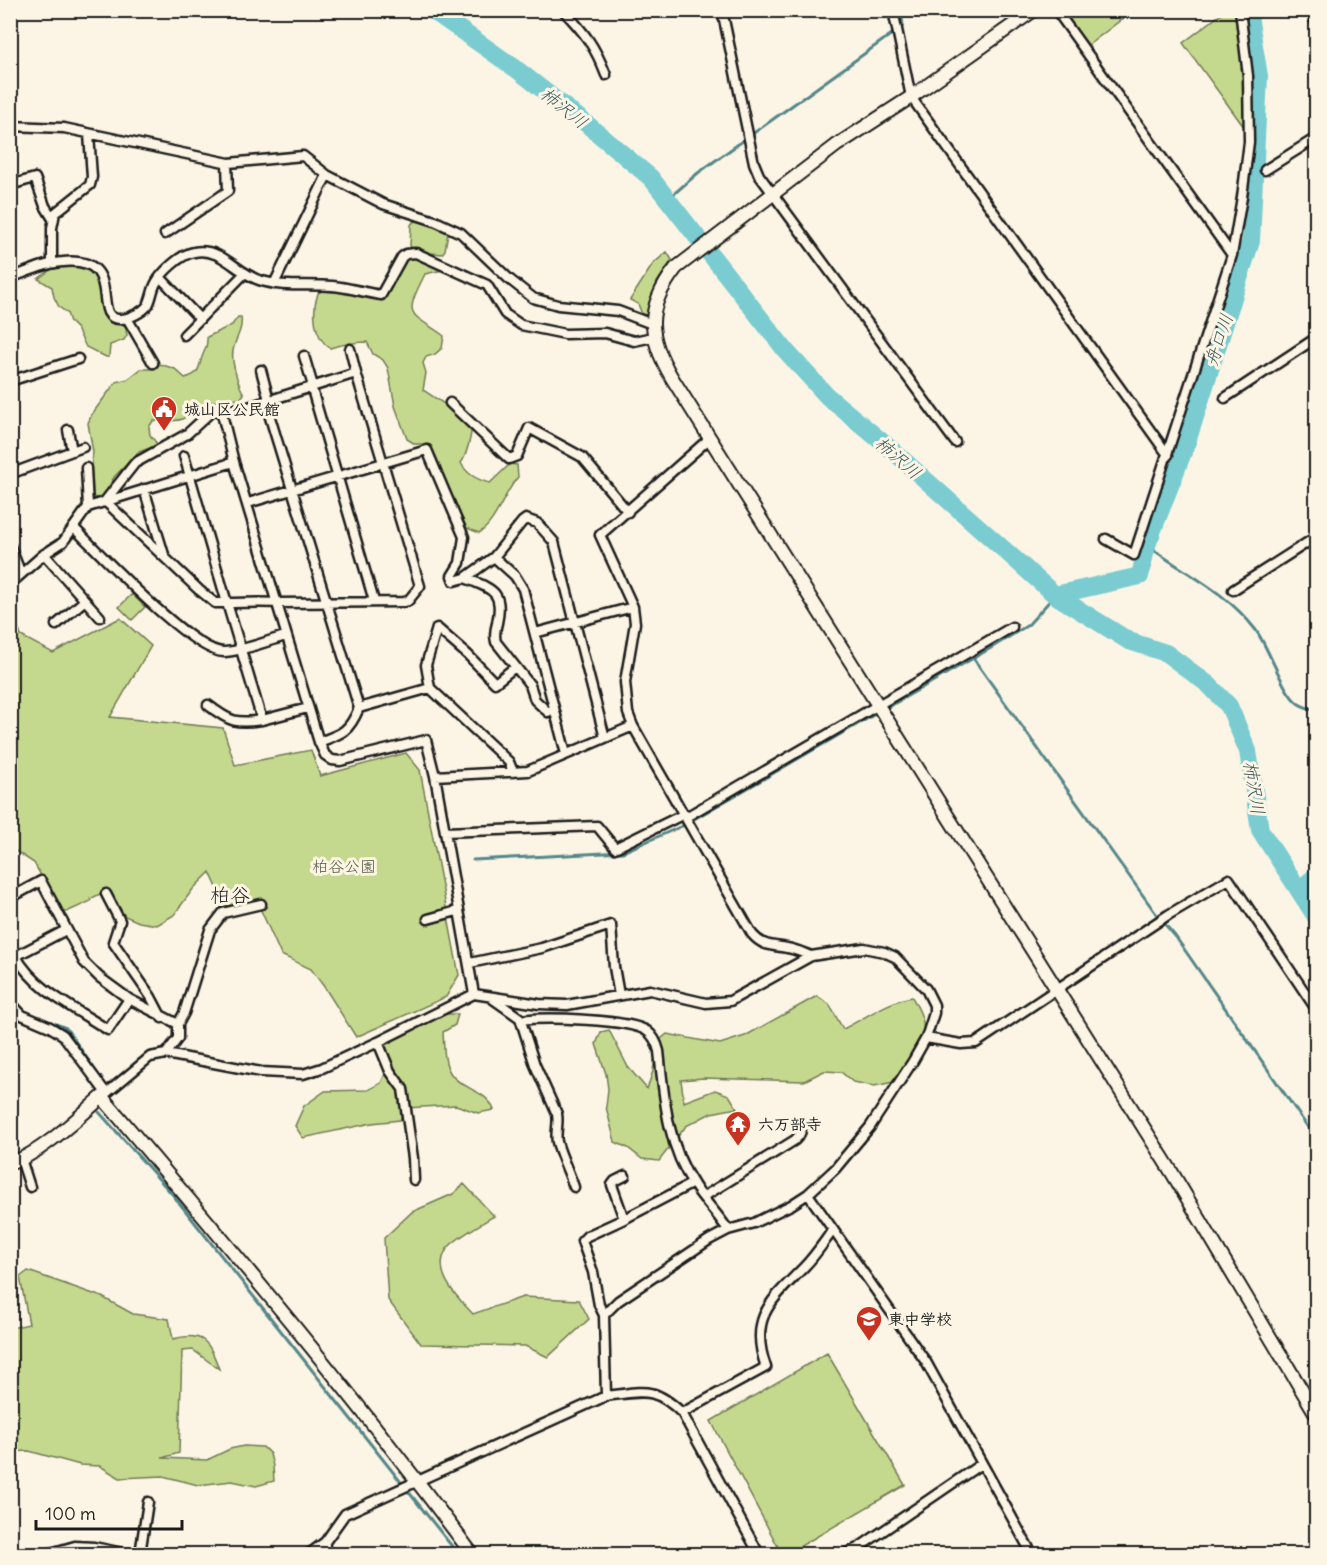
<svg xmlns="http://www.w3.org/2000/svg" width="1327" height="1565" font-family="Delius,'Klee One',sans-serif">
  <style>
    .green { fill: #c5d98e; stroke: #707a55; stroke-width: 1.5 }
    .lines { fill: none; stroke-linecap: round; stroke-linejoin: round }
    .stream { stroke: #548689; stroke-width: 3 }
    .river { stroke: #7accd1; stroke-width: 18 }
    .street-casing { stroke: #1c1c1c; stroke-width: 13 }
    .secondary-casing { stroke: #1c1c1c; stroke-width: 16 }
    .street { stroke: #fcf5e5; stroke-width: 8 }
    .secondary { stroke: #fcf5e5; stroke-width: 12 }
    .labels { text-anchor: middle; stroke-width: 6; stroke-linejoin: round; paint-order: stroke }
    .poi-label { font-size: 16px; font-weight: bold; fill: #1c1c1c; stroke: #fcf5e5; text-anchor: start }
    .park-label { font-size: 16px; fill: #4f553e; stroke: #fcf5e5 }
    .water-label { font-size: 18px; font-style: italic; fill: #3d5a5b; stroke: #fcf5e5 }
    .quarter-label { font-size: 20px; fill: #1c1c1c; stroke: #fcf5e5 }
  </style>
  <rect width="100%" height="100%" fill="#fcf5e5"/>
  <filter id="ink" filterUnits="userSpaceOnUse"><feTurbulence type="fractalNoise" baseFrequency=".0167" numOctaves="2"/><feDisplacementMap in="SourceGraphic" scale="12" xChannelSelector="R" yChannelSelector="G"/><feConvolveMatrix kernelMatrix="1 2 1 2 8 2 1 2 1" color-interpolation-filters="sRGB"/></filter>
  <g filter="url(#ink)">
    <path class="green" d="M1061 11H1112L1114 14 1118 12 1122 19 1087 46Z
      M1225 11H1236L1242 53 1246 125 1244 127 1183 43Z
      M418 221 444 229 448 232 445 250 442 254C432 253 418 253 410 246L411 225 413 222Z
      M667 252 672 260 657 282 646 315 642 314 638 304 630 300 653 264Z
      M414 255 443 270 425 274C403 318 409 311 444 336L442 348 435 354 426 357 423 363 426 373 423 390 449 407 471 428C472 434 466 457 461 463 467 475 477 480 490 483L510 464 517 465 518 477C505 491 496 523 479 533L467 528 446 486 441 468 426 444H415L407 439 395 406 388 368 383 360 373 354 367 342C356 342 340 345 330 348 313 337 312 310 318 293L322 291 361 293 371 299 386 296 407 257Z
      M72 265 98 274C103 297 94 298 108 321L125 325 127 335 124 340 110 345 109 357H106L86 347 77 329 70 322 67 313 59 307 54 297 52 287 38 279 52 269Z
      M238 317H241C243 331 235 338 233 351 231 361 238 385 244 394L240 399 210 402 194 408C185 425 170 420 153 421L149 427 150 435 158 445 139 452 114 477 105 494 101 499 93 497 91 468 93 452 88 423 92 414 116 382 128 379 141 369H154L160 364 175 369 185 378C200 374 198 369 202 357 205 349 208 346 207 337L232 325Z
      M132 594 145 607 132 620 119 607Z
      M10 614 15 618 21 636 53 653 120 618 151 646 110 717 223 728 235 765 311 750 320 776 406 753 420 770 459 975 446 997 356 1037 325 988 311 969 281 955 259 906 225 905 210 872 193 889 174 915 157 925 139 922 125 916 108 890 90 899 91 901 62 914 34 863 11 848Z
      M817 996 829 1004 843 1029C865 1018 888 1001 912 997 917 1006 926 1021 923 1033 920 1046 902 1071 894 1082L874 1086 853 1082 841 1072 824 1071 804 1081 703 1078 681 1080 684 1102 715 1090 729 1095 737 1108 711 1113 686 1126 659 1161 642 1159 628 1148 615 1142 606 1107 608 1089 606 1074 596 1044 601 1032 609 1030 628 1067 647 1089 653 1071 657 1042 667 1034 720 1044 745 1036Z
      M444 1014H458L455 1025 443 1032C444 1045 443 1062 451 1074 462 1090 486 1089 494 1110L478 1113 456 1105 406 1108 400 1120 372 1123 303 1138 295 1126 304 1106 325 1091 368 1090 381 1083 388 1067 380 1047 419 1021Z
      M464 1184 494 1216C484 1222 453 1240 447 1249 431 1273 458 1298 473 1314L523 1297 579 1300 589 1319 548 1357 525 1346 421 1344 388 1300 384 1238 412 1212 453 1194Z
      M28 1271 102 1297 133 1314 169 1319 173 1339C203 1331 209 1341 219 1369L193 1350 182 1351 179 1453 162 1458 207 1460 230 1449 244 1446 263 1447 270 1454 273 1466 274 1481 256 1486 232 1481 198 1485 163 1476 120 1478 100 1466 80 1465 29 1451 11 1452V1328L29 1324 20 1277Z
      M827 1353 905 1485 787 1554H782L711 1421Z"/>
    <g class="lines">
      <path class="stream" d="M669 198 698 173 903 26 901 10
        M1147 545C1185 574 1225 590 1255 629 1269 647 1283 694 1299 704 1304 707 1311 709 1316 711
        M973 658 1157 915 1175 936 1316 1139
        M883 710 991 648 1028 625 1055 595
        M473 860 623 852 682 826 877 713
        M10 994 22 1009 30 1014 66 1028 105 1084
        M99 1112 173 1195 458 1554"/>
      <path class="river" d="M432 10 515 68 588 125 651 178 786 351 827 396 893 451 1055 595 1129 641 1166 653 1209 685 1229 706 1248 751 1260 830 1316 917
        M1055 595 1140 576 1147 545 1187 442 1251 241 1259 76 1248 10
        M1299 890 1316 876"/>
      <g class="street-casing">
        <path id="street" d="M563 10C584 32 595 46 606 75
          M722 10 754 163 759 175 955 442
          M893 10 911 97 1168 455
          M1056 10 1232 255
          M1309 10 1316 22
          M10 126 64 128 229 163 303 156 327 175 383 204 435 221 461 233 509 279 533 298 558 305 618 311 652 324
          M1265 170 1316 138
          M10 185 35 178 45 206 53 219
          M165 234 228 191 227 163
          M52 263V228L55 213 90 185 92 177 89 134
          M160 277 200 319
          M10 278C27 272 45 263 63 262 127 256 89 320 120 319 129 319 143 312 148 305 152 298 152 290 156 283 162 272 181 254 194 252 222 247 235 272 259 280 283 288 307 284 332 286 349 287 364 293 381 295L402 257 406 254 416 253 487 285 505 314 521 325 565 334 605 333 634 341 653 337
          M274 284 327 175
          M127 318 153 363
          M184 335 245 273
          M350 349 356 373
          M304 356 313 386
          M261 370 269 400
          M10 381 78 359
          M311 386 374 601
          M1225 398 1316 338
          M265 401 359 708C349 732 342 734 319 742
          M450 403 509 459 517 456 529 428 582 457 628 512
          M68 430 72 451
          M710 438 600 535 633 607 635 623 625 682 628 713 633 726 752 934C763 947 772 945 787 948 795 949 803 953 811 956
          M184 456 227 603H215L199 590 105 501 135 463 187 434 212 411 221 410
          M86 468 88 507
          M10 474 83 447
          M144 489 165 558
          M248 503 427 450 464 537 460 563 452 576 454 581 465 578 494 557 522 522 526 519 537 523 554 542 605 738
          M74 528C99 552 193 653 224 652 244 651 266 641 286 636
          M1106 539 1134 555 1232 255 1242 197 1249 142 1248 76 1240 10
          M10 546 21 574
          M44 554 100 617
          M494 557 515 576 523 589 566 754
          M465 578C492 589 504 591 497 623 495 630 494 635 496 642L530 685 535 700 548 712 554 708
          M10 584 43 555 63 542 88 507 234 462
          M1233 590 1316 537
          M56 625 85 600
          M535 633 633 607
          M208 705C230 722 236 724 262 720
          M308 708 262 720 227 603C244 603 260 602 276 603L404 602 408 601 420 586 356 373 245 408 221 410 234 462 319 742 325 755 332 760 340 761 426 740 435 776 474 994
          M359 708 430 688
          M513 772 509 762 430 688 426 665 437 628 468 655 495 683 515 667
          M435 776 528 771 633 726
          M686 817 1012 627
          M445 832 597 826 615 848 684 814
          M106 894 120 921 113 942 151 997 162 1018
          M10 898 41 881 84 962 99 977 129 999 108 1030C78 1010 33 989 16 956L66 930
          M428 919 457 911
          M470 963 542 948 611 925 614 967 619 995
          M129 999 178 1024V1038L166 1054
          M493 999 520 1018 535 1065 557 1114C559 1123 555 1133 557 1142 561 1157 569 1172 574 1187
          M10 1002 22 1015 50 1027 63 1035 106 1093
          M521 1020C545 1017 629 1019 647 1031 654 1036 657 1043 659 1051 664 1097 667 1145 694 1185 704 1201 718 1214 728 1230
          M178 1024 184 1013 210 930 223 913 261 904
          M926 1038 961 1044 976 1043 1168 915 1229 879 1316 1009
          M378 1042 390 1071 403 1089 413 1158 414 1180
          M102 1097 150 1057 166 1054 261 1072 303 1074 322 1068 378 1042 474 994 539 1004 567 1005 650 990 706 1003 730 1001 811 956 864 948 884 952 895 957 926 989 934 1005V1013L926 1038 913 1061 870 1127 835 1169 808 1194 791 1205 754 1223 728 1230 709 1240 618 1301 604 1315
          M21 1159 30 1187
          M808 1194 926 1362 1032 1554
          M703 1197 795 1140C801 1134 802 1131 800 1123
          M624 1219 612 1185 615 1181 625 1176
          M606 1396 604 1315 599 1305 593 1272 582 1241 587 1236 624 1219 693 1183
          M682 1413 766 1367C748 1317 772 1300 804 1267 815 1256 824 1242 833 1230
          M10 1554H15
          M47 1554 75 1546 94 1547 128 1554
          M140 1554 148 1502
          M309 1554 325 1542 345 1514 606 1396C643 1392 653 1385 682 1413L759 1554
          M325 1554V1542
          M845 1554 858 1548 981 1464"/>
      </g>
      <g class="secondary-casing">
        <path id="secondary" d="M1034 10 911 97 837 145 676 268C645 308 647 336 672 378L1171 1171 1316 1414
          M10 1163C38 1156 80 1116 102 1097 229 1246 355 1396 472 1554"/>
      </g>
      <use href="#street" class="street"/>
      <use href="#secondary" class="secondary"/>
    </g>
  </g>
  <defs>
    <g id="civic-pin" transform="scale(1.35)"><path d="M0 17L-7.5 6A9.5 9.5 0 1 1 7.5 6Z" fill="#c8321e" stroke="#fcf5e5"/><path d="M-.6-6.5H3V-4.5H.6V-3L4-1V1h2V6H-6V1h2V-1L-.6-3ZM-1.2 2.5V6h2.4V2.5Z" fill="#fff"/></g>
    <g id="temple-pin" transform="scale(1.35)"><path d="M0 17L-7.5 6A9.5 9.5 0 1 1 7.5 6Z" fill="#c8321e" stroke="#fcf5e5"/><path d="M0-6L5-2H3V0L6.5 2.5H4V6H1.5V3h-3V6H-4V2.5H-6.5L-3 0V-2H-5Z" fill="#fff"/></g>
    <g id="school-pin" transform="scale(1.35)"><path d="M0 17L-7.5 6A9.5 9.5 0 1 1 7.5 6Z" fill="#c8321e" stroke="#fcf5e5"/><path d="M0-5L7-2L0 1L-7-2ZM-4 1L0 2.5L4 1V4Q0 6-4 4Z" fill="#fff"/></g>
  </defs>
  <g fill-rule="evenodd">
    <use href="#civic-pin" x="164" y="409"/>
    <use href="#temple-pin" x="738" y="1124"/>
    <use href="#school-pin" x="869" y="1319"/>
  </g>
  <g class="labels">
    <g class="poi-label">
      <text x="184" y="415">城山区公民館</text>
      <text x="758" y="1130">六万部寺</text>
      <text x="888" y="1325">東中学校</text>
    </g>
    <g class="park-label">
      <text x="344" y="872">柏谷公園</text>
    </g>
    <g class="water-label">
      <text transform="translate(564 108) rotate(39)" y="6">柿沢川</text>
      <text transform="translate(1219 340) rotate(-72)" y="6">舟口川</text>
      <text transform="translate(898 458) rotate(41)" y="6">柿沢川</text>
      <text transform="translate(1254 788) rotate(81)" y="6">柿沢川</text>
    </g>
    <g class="quarter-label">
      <text x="230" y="902">柏谷</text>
    </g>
  </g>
  <rect width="1327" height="1565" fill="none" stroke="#fcf5e5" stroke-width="36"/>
  <rect x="18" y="18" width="1291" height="1529" fill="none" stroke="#1c1c1c" stroke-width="2" filter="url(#ink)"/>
  <path d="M36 1520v9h146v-9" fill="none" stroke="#1c1c1c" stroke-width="3"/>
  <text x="45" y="1520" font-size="18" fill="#1c1c1c" stroke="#fcf5e5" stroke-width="4.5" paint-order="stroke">100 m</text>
</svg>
